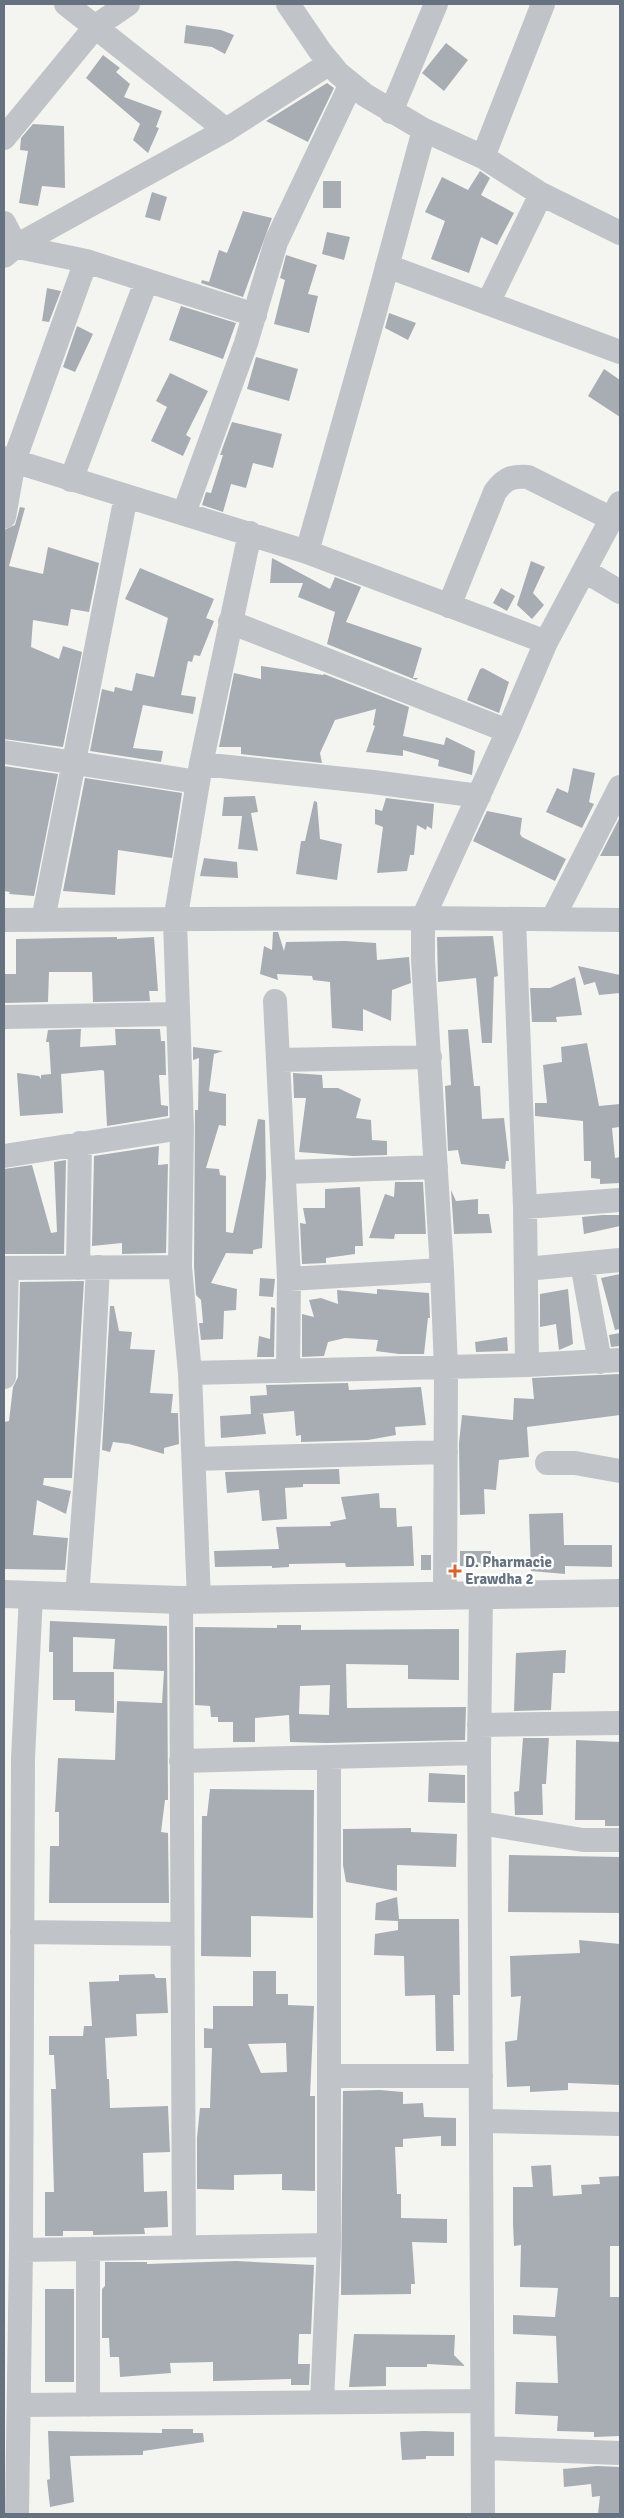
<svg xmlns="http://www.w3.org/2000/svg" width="624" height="2518" font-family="Signika,sans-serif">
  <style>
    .building { fill: #a7adb3; fill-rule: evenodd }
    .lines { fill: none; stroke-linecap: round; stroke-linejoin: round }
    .minor { stroke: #c0c3c7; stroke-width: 24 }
    .tertiary { stroke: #c0c3c7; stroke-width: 28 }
    .poi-dot { fill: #d46632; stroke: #fff; stroke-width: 2 }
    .labels { text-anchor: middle; stroke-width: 5; stroke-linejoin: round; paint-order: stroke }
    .poi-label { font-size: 15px; font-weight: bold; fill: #667280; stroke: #fff; text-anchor: start }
  </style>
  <rect width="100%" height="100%" fill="#f4f5f1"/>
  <path class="building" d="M186 25 221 30 234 35 225 54 212 47 184 43Z
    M446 43 468 60 444 91 422 73Z
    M103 55 120 68 116 72 130 84 124 97 162 111 156 127 159 128 148 153 133 140 140 124 86 78Z
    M327 83 334 88 308 142 266 121Z
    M33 124 64 126 65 188 42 186 38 206 19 203 28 151 20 150 21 138Z
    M480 171 490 178 481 195 514 213 497 245 481 237 469 273 431 259 445 221 425 212 442 177 468 190Z
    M323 181H341V208H323Z
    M152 192 167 197 160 221 145 217Z
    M243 211 272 218 243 297 201 283 202 280 209 282 219 250 227 253Z
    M327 232 350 237 344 260 322 254Z
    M286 255 317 265 308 294 318 296 309 333 274 324 285 280 280 278Z
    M47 288 61 291 49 322 42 321Z
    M181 306 236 323 223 359 169 340Z
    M389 313 416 323 408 340 385 328Z
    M77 326 93 334 75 372 63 367Z
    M256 357 298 369 289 401 247 389Z
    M604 369 620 380V417L588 396Z
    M170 373 208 391 186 435 191 438 183 456 151 441 167 407 156 401Z
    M232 422 282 434 273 468 253 463 246 488 231 484 223 512 202 505 206 492 211 493 223 455H220Z
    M20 507 25 508 9 566 43 574 48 547 99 563 89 612 71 609 68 626 33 620 31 647 59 659 63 646 82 652 63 747 4 739V530L15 525Z
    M272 558 330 589 335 577 361 587 346 622 422 648 413 678H418L416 680 327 644 335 612 298 597 303 583H270Z
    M531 561 545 567 533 593 544 605 532 619 517 605Z
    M140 568 214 599 206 618 214 621 200 656 194 655 192 662 188 661 181 695 196 697 193 714 143 705 133 748 163 751 161 762 90 751 102 689 114 692 115 687 132 691 136 673 154 677 168 618 125 599Z
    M501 588 515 596 507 611 493 603Z
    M261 666 323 675 324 674 409 707 403 736 444 745 446 737 475 751 472 775 438 766 439 760 403 750V756L366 752 375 726 373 725 376 709 335 720 320 753 322 763 241 754V747H219L234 673 261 679Z
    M483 668 509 682 499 713 467 700 480 669Z
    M4 766 58 774 34 896 9 894 10 892 4 891Z
    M573 768 595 773 589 802 594 804 582 828 546 812 557 788 568 793Z
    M85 778 182 793 172 858 118 850 115 895 63 891Z
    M255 796 258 812 251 813 258 851 238 849 242 816H222L224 797Z
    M386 798 434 804 432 829 427 826 426 830 417 825 414 855H410L407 871 377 873 383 827 375 824V809L382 811Z
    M314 801 317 802 320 839 342 844 337 880 296 874 301 841H305Z
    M487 811 522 818 520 834 522 837 566 859 555 881 473 841Z
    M620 817V856H600Z
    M204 858 237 862 238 878 200 876Z
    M273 932H278L284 951 286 942 345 941 376 943 377 960 409 957 411 983 392 990 391 1021 363 1009V1031L332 1028 330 982 313 980 312 976 277 974 278 980 260 974 264 946 272 950Z
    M493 936 498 976 494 977 492 1043H482L476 978 438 982 437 937Z
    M117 937V939L154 937 158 991H149L150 1001 93 1002 92 972H49L48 1002 4 1003V974H16V939Z
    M578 966 620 975V993L599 995 595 982 584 985Z
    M575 977 582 1015 556 1017 557 1022H532L530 988H550Z
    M81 1029 80 1047 116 1045 115 1029H160L161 1041H165L166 1075H159L161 1105 168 1106V1116L107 1126 104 1071 102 1070 61 1074 63 1113 20 1116 17 1073 39 1076 41 1079V1075L51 1074 49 1042H46L48 1030Z
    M468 1029 474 1086H480L482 1119 504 1118 509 1161H506L505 1169 461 1164 458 1150 448 1151 445 1086 451 1085 448 1030Z
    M587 1043 599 1106 620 1104V1127L612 1128 615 1158 620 1157V1183L600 1184V1179L591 1178V1161H584L583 1121 535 1116V1103H547L543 1065 562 1062 561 1047Z
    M193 1047 223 1051 214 1054 209 1091 226 1094V1126L219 1125 206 1168 219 1169 220 1175 226 1176V1232L233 1233 258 1119 265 1120 266 1177 262 1248 253 1250V1254L226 1253 211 1283 237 1289 236 1310 224 1311 223 1339 201 1340 199 1323H203L201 1300 196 1295 194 1266 195 1110H198L199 1058 193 1060Z
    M293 1073 322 1075 323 1088H338L361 1099 356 1118 371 1120 372 1140 387 1141V1155L353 1156 299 1152 306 1098H294Z
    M159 1146 158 1165 168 1164 166 1253 122 1254V1243L92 1246 94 1156Z
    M66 1160 64 1254H4V1169L32 1165 51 1233 57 1232 54 1162Z
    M395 1182H423L426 1234H395L394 1239 369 1238 385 1194 394 1197Z
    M360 1187 363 1246H355V1254L326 1258V1263L302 1264 300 1223 306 1224 303 1208H325V1189Z
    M451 1190 456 1201 478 1199V1214H489L492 1233 454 1234Z
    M602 1215H620V1226L584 1234 582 1217Z
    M620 1274V1329L615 1330 601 1278Z
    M260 1278 275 1279 273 1297 259 1296Z
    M84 1281 72 1478H44L43 1485 71 1491 66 1514 37 1500 33 1535 68 1538 65 1570 4 1569V1422L9 1421 13 1387 18 1377 20 1282Z
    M377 1289 429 1293 430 1318H428L424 1354H399L376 1351 378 1340 345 1338 328 1342 324 1356 302 1357V1314L314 1317 309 1300 321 1298 338 1304 337 1290 377 1294Z
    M568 1289 573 1344 559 1350 556 1324 540 1327V1294Z
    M110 1306H114L119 1331 132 1332 130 1349 155 1350 150 1393 173 1394 171 1413H178L179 1444 164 1448V1454L129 1444 113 1442 110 1452 102 1450Z
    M271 1307 275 1308 274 1357H257L259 1336 270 1339Z
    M620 1333V1346L611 1347 609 1335Z
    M507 1337 508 1351 476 1352 475 1342Z
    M620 1374V1415L527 1427 529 1457 499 1460 496 1490 484 1489 485 1514 460 1515 459 1443 462 1415 513 1420 514 1398 534 1399 532 1378Z
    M348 1383 349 1390 421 1387 426 1425 395 1427 396 1435 368 1440 301 1442V1435L296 1436 294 1411 258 1414H263L266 1434 221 1438 220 1416 251 1414 250 1396 267 1395 266 1385Z
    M339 1469 340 1484H303V1487L285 1488 287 1519 262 1521 259 1490 227 1493 225 1472Z
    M379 1493 380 1508H396L397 1527 412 1526 414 1566 346 1567 345 1563 289 1564V1567L272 1568V1566L215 1567 214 1551 279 1549 276 1527 331 1526 330 1522 346 1519 341 1497Z
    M563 1513 564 1545H612V1567L565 1566V1574L531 1571 529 1514Z
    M460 1551H491V1567L460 1566Z
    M421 1555H431V1570H421Z
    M50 1621 167 1626 168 1800H165L161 1832 168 1833 169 1903H49L50 1846H59V1812H55L58 1758 115 1760 117 1701 162 1703 164 1671 113 1669 115 1639 73 1637V1672H114V1713L75 1711V1700H53V1652H49Z
    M277 1625H301V1630L459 1629V1680L408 1679V1665L346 1664 347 1708 466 1707 465 1740 326 1743 290 1742 289 1715 255 1718V1742H233V1722H218V1717H211L210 1706 195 1705V1627L277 1628ZM330 1685 329 1715 299 1714 300 1686Z
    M566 1650 565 1673H553L551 1710 514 1711 516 1653Z
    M523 1738H549L546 1784H542L543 1815H515L514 1792 519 1791Z
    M576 1740 620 1742V1826H605V1820H575Z
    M429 1773 465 1775V1803L428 1802Z
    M210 1789 314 1790 313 1918 251 1916V1957L201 1956 202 1816H207Z
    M411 1828V1832L457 1834 456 1867 397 1865V1891L346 1882 343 1865V1829Z
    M509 1855 620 1857V1913L508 1912Z
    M397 1897 399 1919H459L460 1995H453L454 2051H436L435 1995 405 1996 404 1956 374 1955 375 1934 398 1930V1921L375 1920 376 1903Z
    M579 1940 620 1944V2085L568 2083V2090L530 2092V2086L507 2087 505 2042 517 2040 521 1996 511 1997 510 1956 580 1953Z
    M253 1971H276V1994H288V2005L314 2006 310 2096H315V2191L282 2190V2174L234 2175V2190L197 2189V2138L200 2108H210L212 2048H204V2028L213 2029V2006H253ZM286 2043 287 2072 261 2073 248 2044Z
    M154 1974 156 1978H166L168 2013 136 2014 137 2036 105 2038 107 2079H109L110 2108 168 2106 170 2152 143 2153 144 2192 167 2191 168 2227 144 2228 145 2234 93 2235V2231H63V2236H45V2192H54L51 2089H56L54 2055H49V2036H83L84 2026H92L89 1982 119 1981V1975Z
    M380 2090 403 2092V2104L423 2103 424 2117 456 2118V2146H441V2136L403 2139V2147H395L397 2194H401V2218L447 2219V2243L412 2242 415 2284H411V2294L341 2295 343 2091Z
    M551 2165 553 2196 582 2194 581 2185 600 2184 599 2177 620 2176V2246H610V2297H620V2436L594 2437V2432L557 2431 558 2416 515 2414 516 2382 558 2383 556 2336 513 2334V2315L555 2317 558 2288 520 2287 521 2245 514 2246 513 2224V2187H533L531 2166Z
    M236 2261 314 2265 311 2334H299L298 2364H310L309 2385H291V2379L213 2381V2362L170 2363 171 2373 120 2377 119 2357H110L109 2338H102V2289L105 2286V2262H147V2264Z
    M45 2289H74V2382H45Z
    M354 2334 455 2335 454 2355 465 2366 427 2364V2367H386V2386L349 2387Z
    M162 2429H193V2433H203L204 2442 143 2451V2455L70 2456 74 2502 50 2507 47 2480 50 2479 48 2431 162 2433Z
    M424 2431 454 2432V2456H426V2459L402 2460 400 2432Z
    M597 2466 620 2467V2514H598L600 2496 592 2497 591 2484 564 2487 563 2469Z"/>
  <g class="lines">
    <path class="minor" d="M66 4 226 130
      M288 4 320 51 338 73 365 95 424 130 483 157 541 194 620 233
      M391 112 436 4
      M4 138 96 26 128 4
      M483 157 543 4
      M4 223 16 246
      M9 245 86 261 255 315
      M4 256 16 246 226 130 330 63
      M387 266 620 352
      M488 303 541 194
      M4 458 307 552 546 642
      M71 480 146 282
      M184 513 246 343 276 242 351 84
      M4 517 14 461 86 261
      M307 552 374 315 424 130
      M585 571 620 592
      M449 606 495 492C505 478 512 476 528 477L612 519
      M230 622 508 731 423 918V960L442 1270
      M508 731 546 642 620 503
      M4 752 198 782
      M201 764 373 782 479 796
      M553 918 620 787
      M4 920 423 918 620 920
      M43 920 126 496
      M275 1001 289 1279 288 1371
      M4 1017 178 1014
      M279 1060 430 1057
      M4 1156 182 1128
      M285 1172 436 1167
      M525 1207 620 1200
      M582 1264 600 1362
      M4 1268 180 1267
      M78 1268 80 1143
      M526 1269 620 1260
      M289 1279 442 1270 446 1368 445 1595
      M527 1365 620 1360
      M190 1373 527 1365 525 1207 514 919
      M4 1377 7 1268
      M194 1459 446 1452
      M547 1463H575L620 1471
      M481 1595 479 1753 483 2514
      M77 1597 91 1408 98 1267
      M181 1600 184 2248
      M199 1600 190 1373 180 1267 182 1128 175 921 201 764 250 533
      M479 1725 620 1723
      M181 1761 479 1753
      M480 1823 583 1840H620
      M22 1932 182 1934
      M329 2076H481
      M482 2121 620 2124
      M88 2249V2405
      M21 2250 329 2245
      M322 2402 329 2245V1757
      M20 2405 481 2401
      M483 2448 620 2453
      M17 2514 21 2250 23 1758 31 1595"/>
    <path class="tertiary" d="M4 1594 181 1600 620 1593"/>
  </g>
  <path class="poi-dot" d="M452.5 1563.5h5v5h5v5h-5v5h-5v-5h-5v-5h5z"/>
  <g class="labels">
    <g class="poi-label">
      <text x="465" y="1567">D. Pharmacie<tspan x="465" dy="17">Erawdha 2</tspan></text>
    </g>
  </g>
  <rect width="624" height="2518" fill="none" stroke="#667280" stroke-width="10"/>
</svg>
